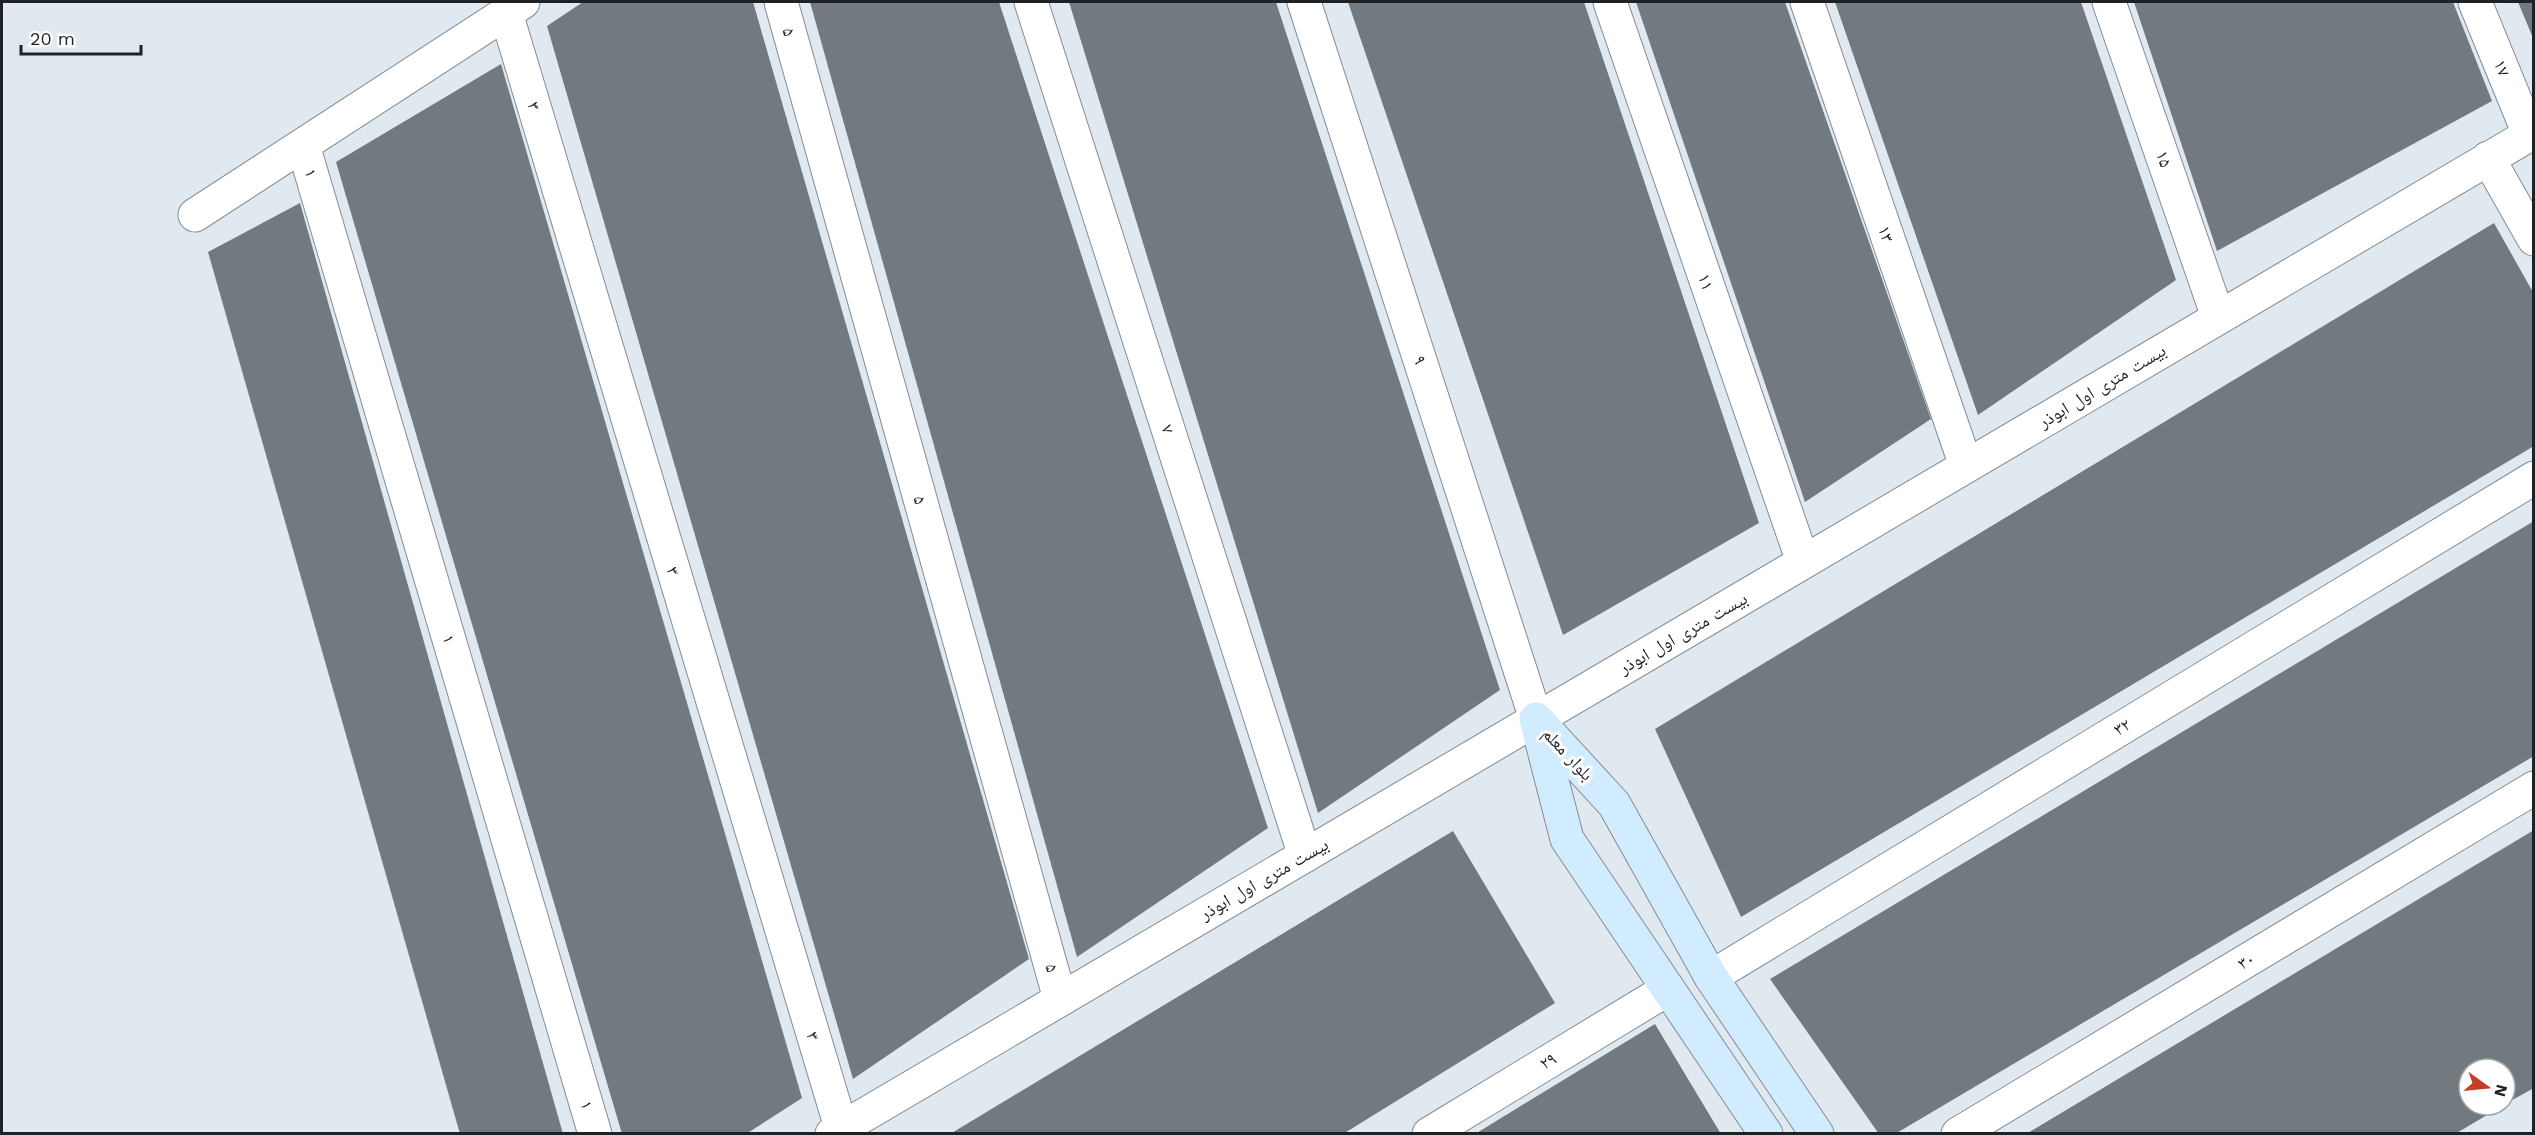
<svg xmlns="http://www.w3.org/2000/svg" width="2535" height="1135" font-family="'Work Sans','Noto Naskh Arabic',sans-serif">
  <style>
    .building { fill: #727a80 }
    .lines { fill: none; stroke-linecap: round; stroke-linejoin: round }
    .street-casing { stroke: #848c93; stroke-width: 35 }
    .secondary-casing { stroke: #848c93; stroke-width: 35 }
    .street { stroke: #fff; stroke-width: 33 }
    .secondary { stroke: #d2ecff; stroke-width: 33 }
    .labels { text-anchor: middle; stroke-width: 6; stroke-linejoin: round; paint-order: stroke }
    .street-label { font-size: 18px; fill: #1f2224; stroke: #fff }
  </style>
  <rect width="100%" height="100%" fill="#e0e9f0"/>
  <path class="building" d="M583 2H753L1029 959 853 1079 547 26Z
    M810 2H999L1268 828 1077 957Z
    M1069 2H1276L1500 690 1318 813Z
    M1348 2H1584L1759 523 1563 635Z
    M1636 2H1785L1931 419 1805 502Z
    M1835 2H2081L2176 280 1978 415Z
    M2134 2H2453L2492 101 2217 251Z
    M2518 2H2534V38H2533Z
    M501 64 802 1098 746 1134H622L336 162Z
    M300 203 563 1134H460L208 252Z
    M2494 223 2534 294V446L1741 917 1655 729Z
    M2534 521V756L1895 1134H1879L1770 979Z
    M2534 830V1088L2505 1104V1069H2469V1105H2504L2455 1134H2026Z
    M1453 831 1555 1003 1343 1134H950Z
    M1655 1024 1721 1134H1475Z"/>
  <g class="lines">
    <g class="street-casing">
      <path id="street" d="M781 2 1060 999
        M1031 2 1305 856
        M1304 2 1536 719
        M1610 2 1803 562
        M1807 2 1966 466
        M2109 2 2218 317
        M2475 2 2529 134
        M506 13 843 1134
        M303 145 595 1134
        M2488 158 2534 239
        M195 215 523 2
        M1711 977 2534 478
        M832 1134 2534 132
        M1429 1134 1668 989
        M1958 1134 2534 788"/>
    </g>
    <g class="secondary-casing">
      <path id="secondary" d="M1766 1134 1567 839 1536 719 1614 804 1711 977 1817 1134"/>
    </g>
    <use href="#street" class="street"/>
    <use href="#secondary" class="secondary"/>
  </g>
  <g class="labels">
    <g class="street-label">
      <text transform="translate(789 32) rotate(74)" y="6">۵</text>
      <text transform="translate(2502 68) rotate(68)" y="6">۱۷</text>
      <text transform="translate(534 106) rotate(73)" y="6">۳</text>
      <text transform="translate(2164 159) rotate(71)" y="6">۱۵</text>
      <text transform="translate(311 173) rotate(74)" y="6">۱</text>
      <text transform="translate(1886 234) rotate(71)" y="6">۱۳</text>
      <text transform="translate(1706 282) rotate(71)" y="6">۱۱</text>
      <text transform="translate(1420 360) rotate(72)" y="6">۹</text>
      <text transform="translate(2102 386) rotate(-31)" y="6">بیست متری اول ابوذر</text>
      <text transform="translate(1168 429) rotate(72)" y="6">۷</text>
      <text transform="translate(920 500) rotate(74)" y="6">۵</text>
      <text transform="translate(673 571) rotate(73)" y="6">۳</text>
      <text transform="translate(1683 633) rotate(-30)" y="6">بیست متری اول ابوذر</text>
      <text transform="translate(449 639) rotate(74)" y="6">۱</text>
      <text transform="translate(2122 727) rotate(-31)" y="6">۳۲</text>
      <text transform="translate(1568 754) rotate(47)" y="6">بلوار معلم</text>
      <text transform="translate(1264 879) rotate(-30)" y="6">بیست متری اول ابوذر</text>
      <text transform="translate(2246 961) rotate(-31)" y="6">۳۰</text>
      <text transform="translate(1052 968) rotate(74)" y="6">۵</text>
      <text transform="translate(813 1036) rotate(73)" y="6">۳</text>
      <text transform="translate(1548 1061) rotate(-31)" y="6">۲۹</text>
      <text transform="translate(587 1105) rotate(74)" y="6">۱</text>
    </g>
  </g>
  <rect width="2535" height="1135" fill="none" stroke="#1f2224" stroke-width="6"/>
  <g transform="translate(2487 1087) rotate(105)"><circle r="28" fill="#ffffff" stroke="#a5a7a7" stroke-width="1.5"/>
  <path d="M0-4.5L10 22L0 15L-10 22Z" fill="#c73b28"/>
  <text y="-9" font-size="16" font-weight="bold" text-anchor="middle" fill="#1f2224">N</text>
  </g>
  <path d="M21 45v9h120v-9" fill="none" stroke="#1f2224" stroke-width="3"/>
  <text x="30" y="45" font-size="18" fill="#1f2224" stroke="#ffffff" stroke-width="4.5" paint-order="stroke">20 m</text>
</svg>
